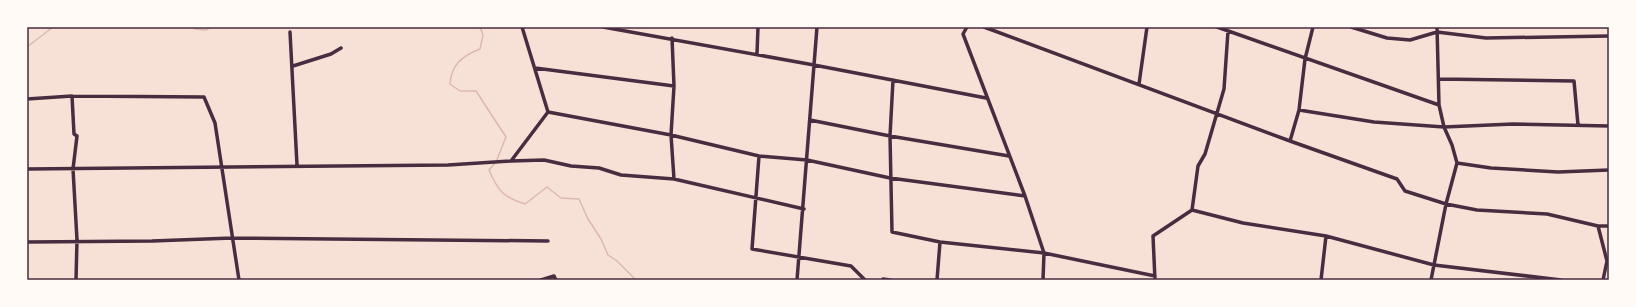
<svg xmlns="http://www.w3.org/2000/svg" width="1636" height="307" font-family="'Work Sans',sans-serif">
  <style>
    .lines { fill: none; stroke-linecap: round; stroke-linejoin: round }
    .stream { stroke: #dcb8b0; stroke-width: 1.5 }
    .minor { stroke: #4a2c40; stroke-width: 3.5 }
    .neatline { fill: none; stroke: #4a2c40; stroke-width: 1.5 }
  </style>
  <rect width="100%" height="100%" fill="#f7e1d7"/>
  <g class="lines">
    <path class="stream" d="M193 27 195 29 206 30 211 27
      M480 27 483 35 480 49C462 56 451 65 450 84L460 91H476L506 137 496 162 489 170C498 191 503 197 525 204L547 187 561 198 579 199 588 219 601 239 608 255 617 261 636 280
      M27 47 53 27"/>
    <path class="minor" d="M522 27 548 112
      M603 27 814 65 817 27
      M967 27 963 34 1025 196 1044 253 1155 276
      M984 27 1290 141
      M1217 27 1439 105
      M1313 27 1305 59 1299 110 1290 141 1397 179 1405 191 1446 204 1477 210 1547 214 1598 226H1609
      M1351 27 1387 38 1410 40 1437 32 1486 38 1609 36
      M290 32 297 165
      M672 38 674 86 671 135 674 179
      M757 54 758 27
      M293 66 331 54 341 48
      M535 68 674 86
      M1439 79 1574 81 1578 125
      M893 80 890 136 892 232 940 242 1044 253 1043 280
      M1139 84 1147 27
      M72 96 74 134 77 136 73 169 77 240 76 280
      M27 99 72 96 204 97 215 123 239 280
      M1299 110 1374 122 1444 127 1513 124 1609 126
      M548 112 671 135 759 156 807 160 890 178 1025 196
      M810 120 890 136 1009 156
      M759 156 752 249 851 266 865 280
      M511 161 544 160 571 166 599 168 621 175 674 179 804 209
      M1457 163 1491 168 1558 172 1609 170
      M27 169 448 165 511 161 548 112
      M1192 210 1243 223 1326 236 1434 265 1561 280
      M1598 226 1607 261 1603 280
      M27 242 152 241 232 238 548 241
      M883 279 890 280
      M541 280 554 276 556 280
      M797 280 814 65 986 98
      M937 280 940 242
      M1155 280 1153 236 1192 210 1198 166 1205 154 1224 89 1228 31
      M1321 280 1326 236
      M1431 280 1446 204 1457 163 1452 145 1444 127 1439 105 1437 27"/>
  </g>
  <rect width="1636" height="307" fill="none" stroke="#fffaf5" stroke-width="56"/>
  <rect x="28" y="28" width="1580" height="251" class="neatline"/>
</svg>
